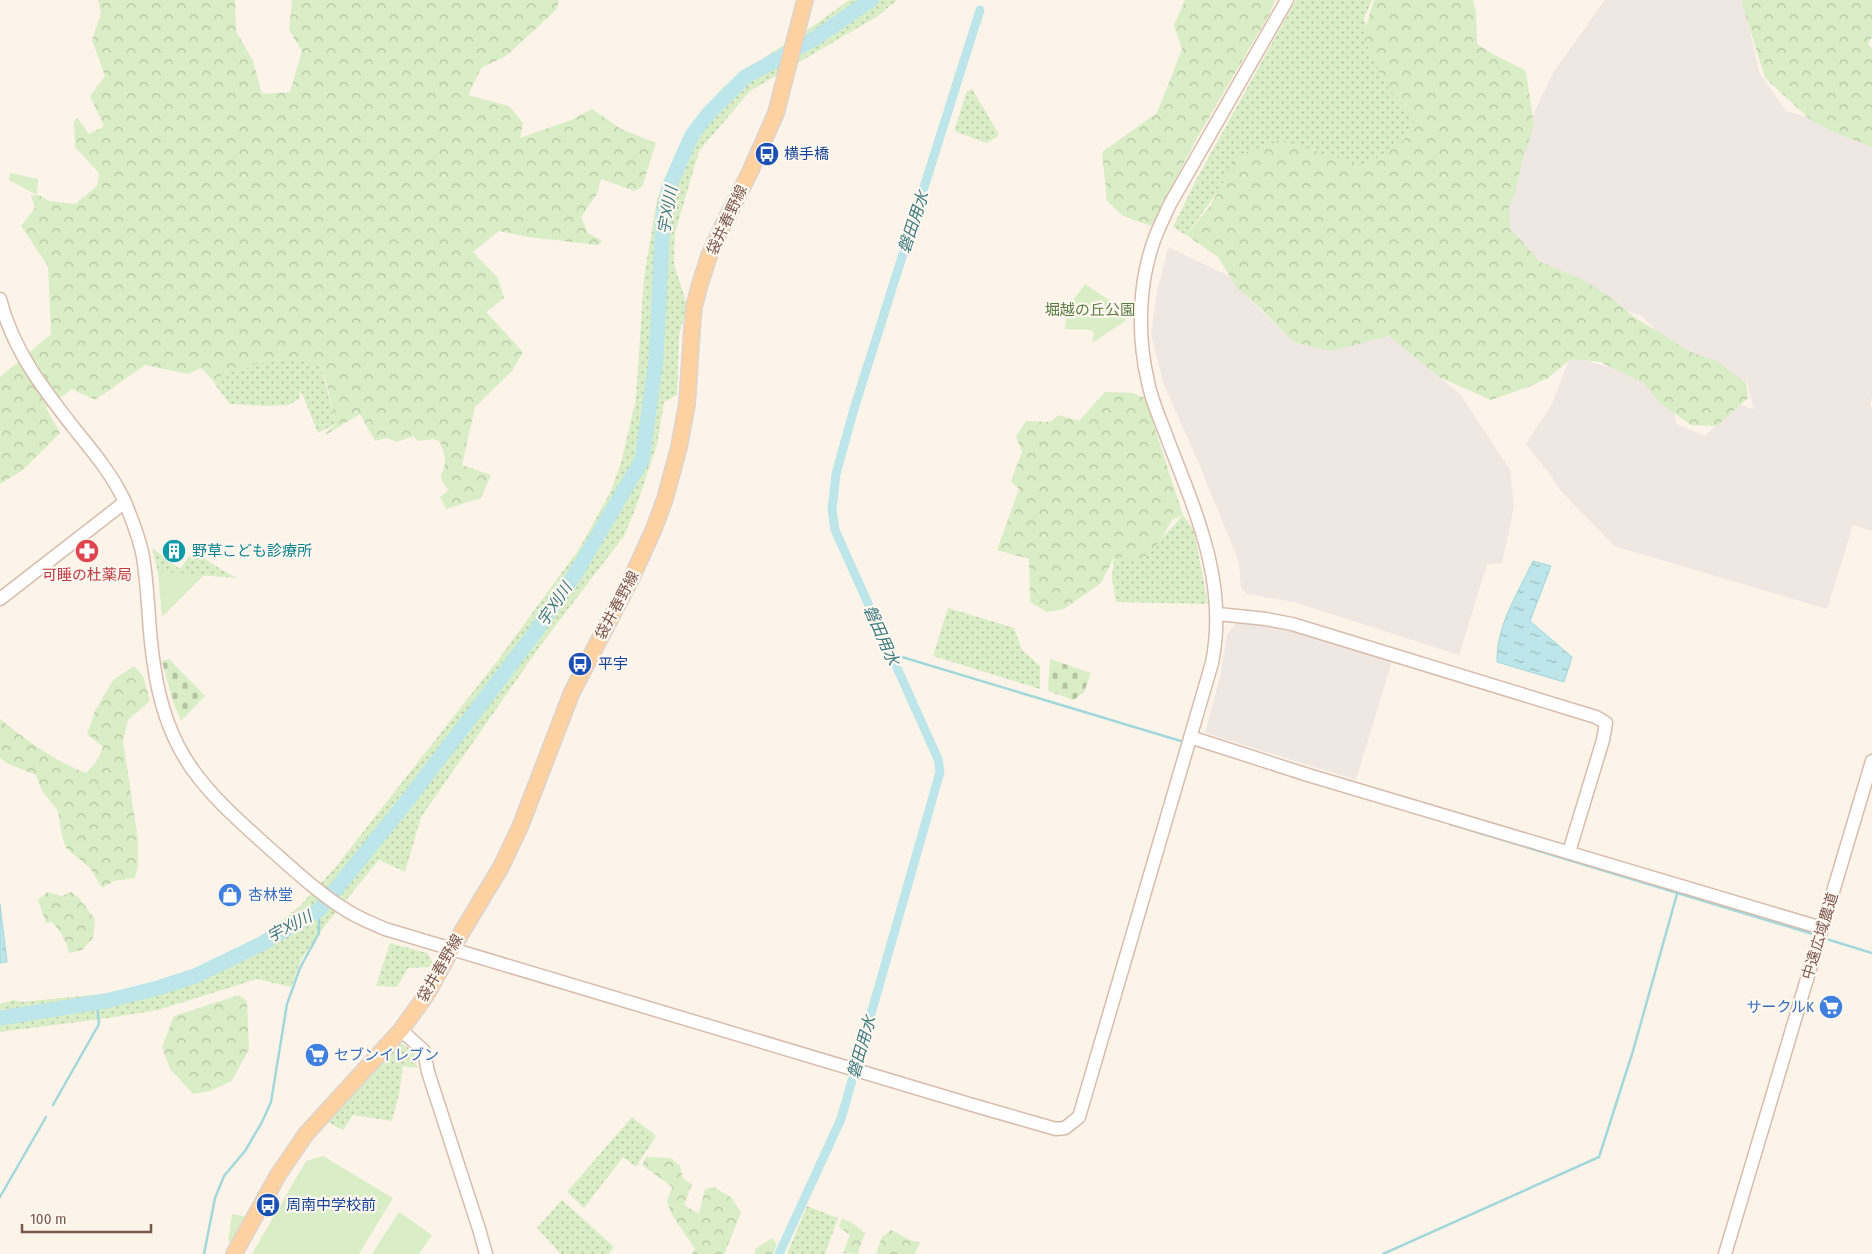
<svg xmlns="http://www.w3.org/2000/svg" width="1872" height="1254" font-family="'Fira Sans Condensed','Noto Sans JP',sans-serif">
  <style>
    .industrial { fill: #eee7e2 }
    .grass { fill: url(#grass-dots) }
    .forest { fill: url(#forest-crowns) }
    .cemetery { fill: url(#cemetery-stones) }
    .green { fill: #d9edc6 }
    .water { fill: url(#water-ripples); stroke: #a2d7db }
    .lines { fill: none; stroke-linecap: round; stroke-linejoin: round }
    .stream { stroke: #a2d7db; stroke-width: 2.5 }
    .canal { stroke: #bce6e9; stroke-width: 9 }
    .river { stroke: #bce6e9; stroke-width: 15 }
    .secondary-casing { stroke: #d7bcad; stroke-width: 15 }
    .primary-casing { stroke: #dcd3d0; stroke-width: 18 }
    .secondary { stroke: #fff; stroke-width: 12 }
    .primary { stroke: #fed2a0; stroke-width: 15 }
    .labels { text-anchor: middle; stroke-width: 4.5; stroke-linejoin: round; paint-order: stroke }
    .transit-label { font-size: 15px; fill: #164399; stroke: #fff8f1; text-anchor: start }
    .street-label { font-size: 15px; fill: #7a574b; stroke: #fff8f1 }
    .park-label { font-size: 15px; fill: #567a3f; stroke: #fff8f1 }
    .culture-label { font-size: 15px; fill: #0d838f; stroke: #fff8f1; text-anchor: start }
    .health-label { font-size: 15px; fill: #be3a42; stroke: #fff8f1 }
    .shop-label { font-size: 15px; fill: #366cbe; stroke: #fff8f1; text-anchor: start }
    .water-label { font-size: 16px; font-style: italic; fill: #3d7a7f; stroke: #fff8f1 }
  </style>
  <defs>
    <pattern id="grass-dots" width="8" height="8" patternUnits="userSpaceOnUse" patternTransform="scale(1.25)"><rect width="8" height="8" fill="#d9edc6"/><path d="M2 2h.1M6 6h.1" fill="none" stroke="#b5c3a3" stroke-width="1.8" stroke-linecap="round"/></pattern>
    <pattern id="forest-crowns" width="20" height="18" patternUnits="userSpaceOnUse" patternTransform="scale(1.25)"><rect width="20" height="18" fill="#d9edc6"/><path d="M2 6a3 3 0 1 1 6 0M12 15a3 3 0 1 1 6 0" fill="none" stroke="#b5c3a3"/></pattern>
    <pattern id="cemetery-stones" width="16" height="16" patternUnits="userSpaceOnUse" patternTransform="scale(1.25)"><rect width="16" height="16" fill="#d9edc6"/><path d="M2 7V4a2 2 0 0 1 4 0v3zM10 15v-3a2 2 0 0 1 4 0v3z" fill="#b5c3a3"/></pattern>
    <pattern id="water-ripples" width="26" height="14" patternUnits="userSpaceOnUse" patternTransform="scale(1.25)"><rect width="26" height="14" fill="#bce6e9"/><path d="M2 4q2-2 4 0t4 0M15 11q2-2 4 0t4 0" fill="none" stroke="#9ebdbf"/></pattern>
  </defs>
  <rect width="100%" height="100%" fill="#fdf4e9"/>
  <path class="industrial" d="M1605 0H1743L1759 72 1786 111 1872 136V397L1870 405 1872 406V531L1853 525 1827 609 1614 546 1559 489 1552 477 1526 444 1552 404 1570 357 1669 382 1676 424 1705 436 1738 404 1754 409 1747 383 1683 358 1642 316 1551 285 1459 270 1553 73Z
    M1168 247 1231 277 1246 296 1293 342 1340 348 1389 336 1460 394 1510 470 1514 507 1502 563 1487 564 1459 655 1294 602 1247 594 1241 588 1239 562 1197 459 1164 385 1151 334 1157 292Z
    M1237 622 1274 625 1287 629 1392 661 1356 780 1205 733 1220 677 1227 635Z"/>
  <path class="grass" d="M849 0H897L878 16 750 91 699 151 675 233 674 264 687 305 679 336 677 395 664 402 657 445 636 507 624 536 543 642 421 817 405 872 379 860 319 933 301 960 291 987 257 979 158 1010 108 1018 0 1032V1004L14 1000 21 1002 102 994 148 984 207 965 261 936 299 907 334 869 498 660 579 549 611 491 622 459 636 399 644 277 657 200 681 142 721 89 748 68 816 24Z
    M1296 0H1372L1364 18 1385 84 1414 116 1412 142 1364 166 1247 152 1186 235 1173 227 1197 178Z
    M972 89 998 133V136L987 143 954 131 967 91Z
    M288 359 304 360 321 366 336 424 318 433 301 391 299 399 288 405 266 406 230 404 213 382 223 389 220 373 241 371 255 364Z
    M1183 515 1194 530 1208 604 1116 602 1112 578 1114 557 1143 559Z
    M152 548 180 569 193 551 222 570 237 578 158 572Z
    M948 608 1014 628 1022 650 1040 666V689L933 656Z
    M390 943 427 953 433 963 431 967 408 968 397 987 376 986Z
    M399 1044H403L415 1053 417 1068 403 1066 399 1094 392 1121 353 1115 343 1130 326 1121Z
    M632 1117 656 1136 636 1167 623 1157 584 1208 567 1192Z
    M562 1200 614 1247 609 1254H561L537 1228Z
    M807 1206 838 1218 825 1254H787Z"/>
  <path class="forest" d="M98 0H235L236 31 253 61 262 94 290 92 302 51 289 30 292 0H559L557 9 506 56 481 68 468 95 509 106 523 123 520 138 571 120 592 109 621 129 656 143 642 187 634 191 601 179 597 194 581 217 588 233 602 241 598 245 528 237 499 231 473 252 498 278 504 298 486 312 523 352 512 371 475 407 462 465 491 475 481 498 446 509 440 497 449 490C436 475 443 478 445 463 446 457 442 448 440 442L434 439 418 441 413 436 397 442 386 438 375 441 360 414 327 434H324L336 424 328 389 322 368 307 362 288 359 255 364 241 371 221 373 222 390 201 368 188 374 145 365 95 400 72 389 46 408 60 433 23 470 0 484V377L51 334 48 266 21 226 35 208 31 196 39 195 49 201 75 204 97 186 99 173 75 147 74 121 77 118 89 134 104 126 90 96 105 76 92 40 101 14Z
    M1185 0H1275L1269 15 1197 138 1151 226 1123 216 1107 201 1102 152 1157 113 1182 49 1174 25Z
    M1374 0H1473L1476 12 1477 44 1495 55 1526 71 1534 125 1521 165 1516 190 1509 207 1510 228 1540 262 1584 280 1614 300 1634 317 1691 352 1718 362 1746 383 1748 398 1717 426 1691 425 1661 404 1644 383 1600 362 1571 359 1548 378 1531 386 1491 400 1439 377 1389 336 1332 351 1293 342 1258 306 1237 288 1218 257 1186 235 1210 206 1238 155 1281 140 1364 166 1403 142 1414 116 1385 84 1363 37Z
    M1741 0H1872V37L1868 44 1872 48V147L1836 133 1812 121 1765 78Z
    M1105 392 1133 393 1145 398 1183 515 1172 520 1160 541 1143 559 1114 557 1101 583 1064 609 1047 612 1030 602 1029 559 997 550 1019 489 1011 481 1022 452 1016 436 1026 421 1050 422 1059 415 1079 421Z
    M134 666 143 676 150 701 128 720 123 741 138 840V865L135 878 114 881 102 888 90 868 66 848 62 836 58 811 42 791 36 775 9 764 0 758V719C26 740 54 761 86 773L97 761 103 747 87 734 95 711 113 680Z
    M47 892 62 896 71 892 78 897 95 919 93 938 82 950 69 953C66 940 61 932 52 922L46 923 38 900Z
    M239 995 247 1001 249 1049 232 1081 210 1091 193 1094 170 1069 162 1047 174 1016Z
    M646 1157 671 1158 680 1166 683 1179 692 1184 684 1205 699 1214 705 1189 714 1187 732 1198 741 1213 724 1254H692L695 1249 671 1213 667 1201 672 1187 642 1165Z
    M842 1219 851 1222 865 1233 858 1252 859 1254 843 1253 850 1235 839 1227Z
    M891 1230 912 1241 920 1242 915 1254H876L882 1237Z
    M772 1238 777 1244 773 1254H755V1249Z"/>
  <path class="cemetery" d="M169 659 205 696 181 721 172 699 162 661Z
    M1050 659 1091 673 1084 692 1074 700 1048 691Z"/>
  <path class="green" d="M10 173 38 179 37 195 9 180Z
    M1085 284 1130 314 1124 322 1092 343 1094 333 1091 330 1065 329 1068 307Z
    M158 572 205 574 162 617Z
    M323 1156 393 1198 359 1254H252L306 1161Z
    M399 1212 432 1235 419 1254H372Z
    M232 1214 248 1217 234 1240 228 1242Z"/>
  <path class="water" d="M1533 561 1551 566 1530 621 1572 657 1564 682 1497 662C1496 626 1518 593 1533 561Z
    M0 904 7 962 0 963Z"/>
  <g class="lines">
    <path class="stream" d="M892 654 1184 742
      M1192 744 1211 750
      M1450 824 1816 935
      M1823 938 1872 953
      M53 1105 99 1024 97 1003
      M0 1197 46 1117
      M204 1254 215 1198 224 1176 245 1151 262 1122 271 1102 287 1004 300 968 319 933V910
      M1383 1254 1599 1157 1633 1051 1677 894"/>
    <path class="canal" d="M779 1254 841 1119 940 772 938 759 835 530 832 510 836 474 854 409 980 10"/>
    <path class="river" d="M0 1018 106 1001 158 988 195 976 261 944 319 910 407 801 534 634 577 571 642 460 656 360 663 218 669 187 692 135 709 113 745 77 814 39 871 0"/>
    <g class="secondary-casing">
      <path id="secondary" d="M0 299C13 351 44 390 77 432 95 454 113 476 125 502 132 520 140 539 143 557 149 593 148 630 154 665 166 754 204 790 268 847 293 869 318 893 346 910 358 918 372 923 385 929L976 1106 1056 1129 1065 1128 1079 1117 1212 663C1228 584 1197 515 1169 443 1162 423 1152 403 1148 382 1137 335 1138 281 1156 235 1160 225 1165 215 1170 204L1287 0
        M0 599 125 502
        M1218 614 1266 619 1292 624 1596 717 1606 723 1603 740 1569 852
        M1190 737 1308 775 1822 928
        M401 1030 424 1051 428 1072 479 1229 486 1254
        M1725 1254 1872 761"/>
    </g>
    <g class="primary-casing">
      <path id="primary" d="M234 1254 278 1175 306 1134 401 1030 427 994 451 950 501 867 520 827 572 692 632 577 653 531 665 499 679 447 687 404 692 329 694 307 700 284 709 256 724 223 750 172 776 113 805 0"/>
    </g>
    <use href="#secondary" class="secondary"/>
    <use href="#primary" class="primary"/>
  </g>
  <defs>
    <g id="bus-disc" transform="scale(1.25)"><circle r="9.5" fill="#1a4fb4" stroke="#fff8f1"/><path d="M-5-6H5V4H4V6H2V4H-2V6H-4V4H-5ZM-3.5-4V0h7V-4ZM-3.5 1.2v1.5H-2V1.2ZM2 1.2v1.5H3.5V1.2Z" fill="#fff"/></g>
    <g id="pharmacy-disc" transform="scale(1.25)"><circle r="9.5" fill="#e0444e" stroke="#fff8f1"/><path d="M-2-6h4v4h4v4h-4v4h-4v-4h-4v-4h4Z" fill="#fff"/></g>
    <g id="building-disc" transform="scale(1.25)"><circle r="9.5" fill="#0f9aa8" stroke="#fff8f1"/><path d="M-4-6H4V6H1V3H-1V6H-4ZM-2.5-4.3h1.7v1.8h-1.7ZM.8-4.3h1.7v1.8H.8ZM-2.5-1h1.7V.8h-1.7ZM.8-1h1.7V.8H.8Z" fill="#fff"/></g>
    <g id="shop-disc" transform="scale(1.25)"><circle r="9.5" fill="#3f7fe0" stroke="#fff8f1"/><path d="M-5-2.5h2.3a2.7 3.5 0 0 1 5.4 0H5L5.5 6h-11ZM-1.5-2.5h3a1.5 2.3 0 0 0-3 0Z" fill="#fff"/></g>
    <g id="supermarket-disc" transform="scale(1.25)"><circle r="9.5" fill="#3f7fe0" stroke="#fff8f1"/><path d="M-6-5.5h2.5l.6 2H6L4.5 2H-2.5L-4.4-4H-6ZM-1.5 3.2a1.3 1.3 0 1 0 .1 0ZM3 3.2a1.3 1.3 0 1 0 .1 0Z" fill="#fff"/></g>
  </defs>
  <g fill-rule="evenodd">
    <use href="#bus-disc" x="767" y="154"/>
    <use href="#pharmacy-disc" x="87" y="551"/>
    <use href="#building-disc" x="174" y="551"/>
    <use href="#bus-disc" x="580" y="664"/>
    <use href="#shop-disc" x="230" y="895"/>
    <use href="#supermarket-disc" x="1831" y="1007"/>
    <use href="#supermarket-disc" x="317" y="1055"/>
    <use href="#bus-disc" x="268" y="1205"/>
  </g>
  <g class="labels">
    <g class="transit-label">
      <text x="784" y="159">横手橋</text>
      <text x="598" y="669">平宇</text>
      <text x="286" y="1210">周南中学校前</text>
    </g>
    <g class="street-label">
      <text transform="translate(727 220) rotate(-65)" y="5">袋井春野線</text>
      <text transform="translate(617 605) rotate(-62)" y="5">袋井春野線</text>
      <text transform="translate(1820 936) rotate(-73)" y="5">中遠広域農道</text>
      <text transform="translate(440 968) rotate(-60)" y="5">袋井春野線</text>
    </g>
    <g class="park-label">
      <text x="1090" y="315">堀越の丘公園</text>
    </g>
    <g class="culture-label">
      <text x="192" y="556">野草こども診療所</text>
    </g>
    <g class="health-label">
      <text x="87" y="580">可睡の杜薬局</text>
    </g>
    <g class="shop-label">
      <text x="248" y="900">杏林堂</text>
      <text x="1814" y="1012" text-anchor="end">サークルK</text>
      <text x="334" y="1060">セブンイレブン</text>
    </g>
    <g class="water-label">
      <text transform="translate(667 210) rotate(-80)" y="6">宇刈川</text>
      <text transform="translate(913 222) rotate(-72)" y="6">磐田用水</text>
      <text transform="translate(554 604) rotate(-56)" y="6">宇刈川</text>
      <text transform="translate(882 635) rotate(66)" y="6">磐田用水</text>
      <text transform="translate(289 926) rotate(-28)" y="6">宇刈川</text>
      <text transform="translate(861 1047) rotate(-74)" y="6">磐田用水</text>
    </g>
  </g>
  <path d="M22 1224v8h129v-8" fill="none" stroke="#7a574b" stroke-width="2.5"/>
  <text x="30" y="1224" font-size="15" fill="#7a574b" stroke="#fff8f1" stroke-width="4" paint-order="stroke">100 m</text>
</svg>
